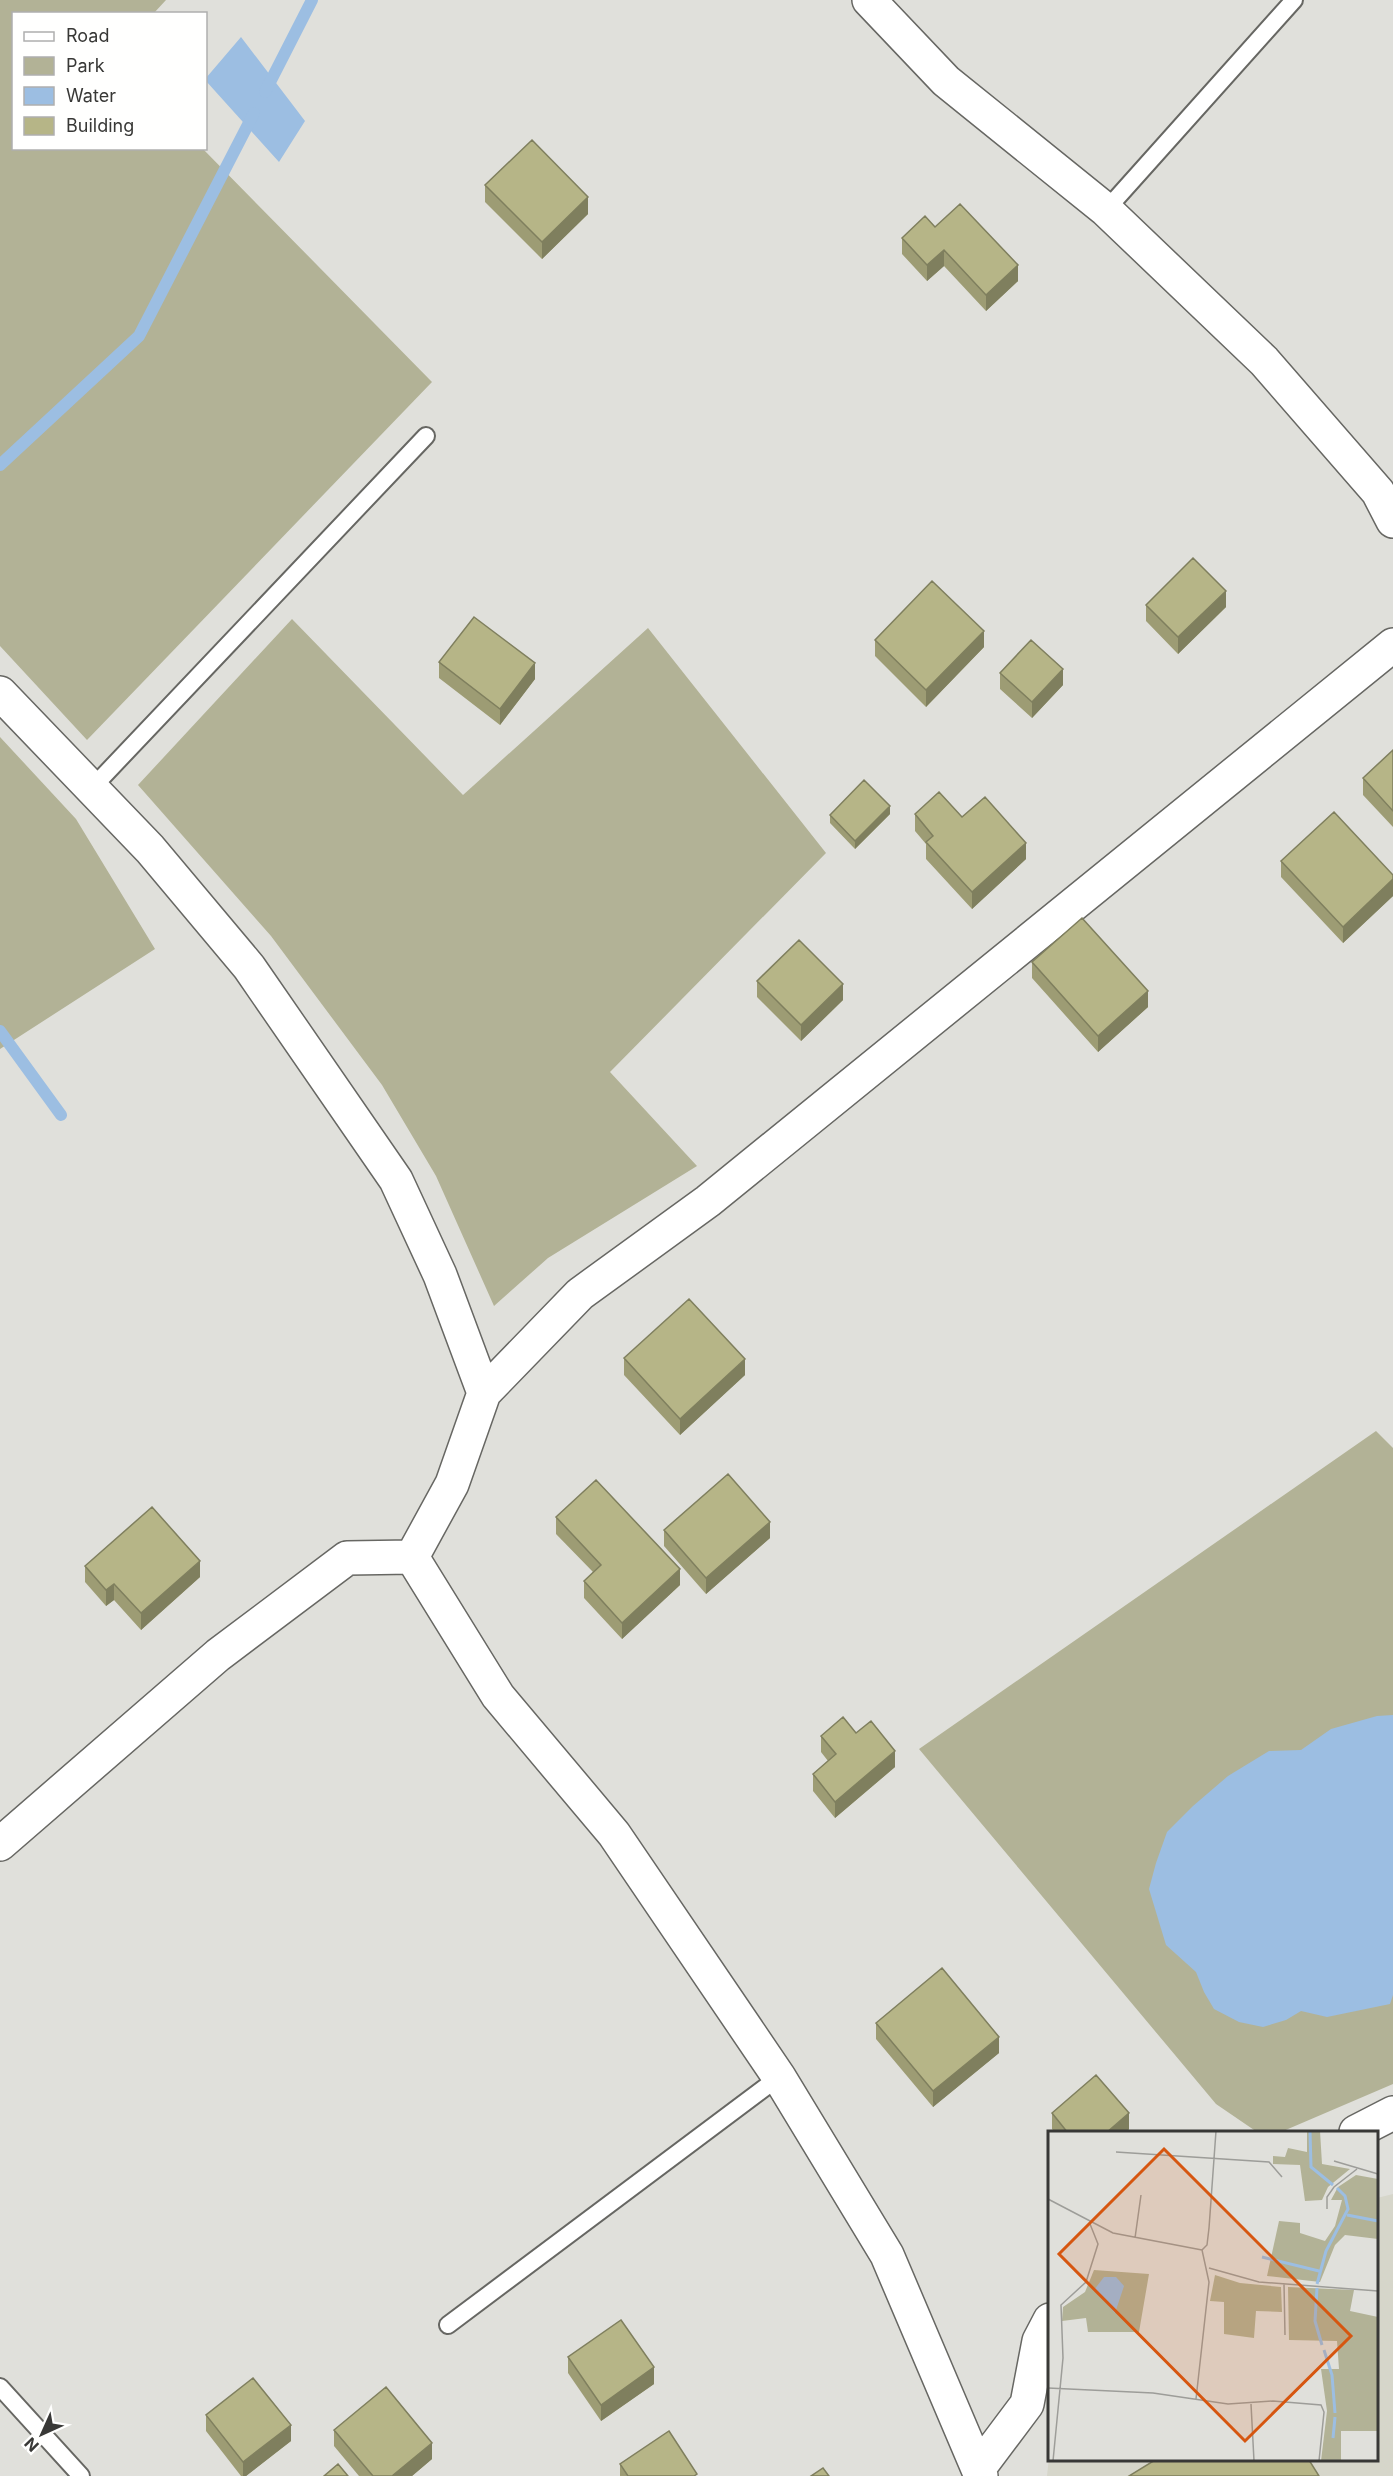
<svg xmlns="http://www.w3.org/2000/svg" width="1393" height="2476" font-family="Inter,sans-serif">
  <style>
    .built { fill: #d6d6ca }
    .green { fill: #b2b296 }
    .water { fill: #9cbee2 }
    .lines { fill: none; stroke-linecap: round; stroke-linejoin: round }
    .stream { stroke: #9cbee2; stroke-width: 12 }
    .lane-casing { stroke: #676763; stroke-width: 20 }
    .street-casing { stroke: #676763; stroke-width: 36 }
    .lane { stroke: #fff; stroke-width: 16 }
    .street { stroke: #fff; stroke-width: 33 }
    .wall { fill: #9d9c74 }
    .shaded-wall { fill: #7f7f5e }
    .building { fill: #b6b587; stroke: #7f7f5e; stroke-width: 1.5 }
    .inset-river { fill: none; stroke: #9cbee2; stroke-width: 3 }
    .inset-road { fill: none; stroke: #9d9d99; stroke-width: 1.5 }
    .view { fill: #d65610; fill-opacity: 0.15; stroke: #d65610; stroke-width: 3 }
    .inset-edge { fill: none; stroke: #383836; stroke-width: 3 }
  </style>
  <rect width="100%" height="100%" fill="#e0e0db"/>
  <path class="built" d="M1393 2194V2476H1047L1049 2457 1050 2460H1376L1377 2198Z"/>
  <path class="green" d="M0 0H166L154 13 14 14V148L203 149 432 382 87 740 0 646Z
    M292 619 463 795 648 628 826 853 610 1072 697 1166 548 1258 494 1306 436 1176 382 1085 271 936 138 785Z
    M0 737 76 819 155 949 0 1049Z
    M1376 1431 1393 1448V2084L1281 2132H1257L1216 2104 919 1749Z"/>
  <path class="water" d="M241 37 305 121 279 162 206 81V78Z
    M1393 1715V1995L1390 2004 1327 2017 1301 2011 1286 2020 1263 2027 1239 2022 1214 2009 1204 1992 1196 1972 1166 1945 1149 1889 1156 1863 1167 1832 1193 1806 1228 1776 1269 1751 1301 1750 1331 1729 1377 1716Z"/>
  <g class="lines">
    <path class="stream" d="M265 92 312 0
      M0 465 139 336 254 113
      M0 1031 61 1115"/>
    <g class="lane-casing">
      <path id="lane" d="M1106 210 1294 0
        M92 788 426 436
        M448 2325 779 2077
        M0 2387 81 2476"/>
    </g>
    <g class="street-casing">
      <path id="street" d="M869 0 946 81 1106 210 1264 361 1378 492 1393 521
        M0 693 150 849 249 967 396 1180 440 1275 484 1393
        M412 1557 498 1696 614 1834 779 2077 887 2255 981 2476
        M0 1844 218 1655 347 1558 412 1557 452 1484 484 1393 580 1294 708 1201 1393 645
        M1356 2132 1393 2113
        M979 2468 1027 2404 1039 2341 1050 2320"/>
    </g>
    <use href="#lane" class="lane"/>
    <use href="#street" class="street"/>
  </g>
  <path class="wall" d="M485 185 588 214 542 259 485 202Z
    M935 227 1018 281 986 311 944 266 927 281 902 254V238Z
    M1146 605 1226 607 1178 654 1146 621Z
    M875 640 984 647 926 707 875 656Z
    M439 662 535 679 500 725 439 678Z
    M1000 673 1063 685 1032 718 1000 689Z
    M1393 750V827L1363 795V778Z
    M890 814 855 849 830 823V815Z
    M915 814 962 817 1026 859 972 909 926 859V844L915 831Z
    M1281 861 1393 875V896L1343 943 1281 877Z
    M1032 962 1148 1007 1098 1052 1032 978Z
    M757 981 843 1000 801 1041 757 997Z
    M624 1358 745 1375 680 1435 624 1375Z
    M556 1517 680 1585 622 1639 584 1598V1581L593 1572 556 1534Z
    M664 1530 770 1538 706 1594 664 1546Z
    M85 1566 200 1577 141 1630 114 1600 106 1606 85 1582Z
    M856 1733 895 1767 835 1818 813 1791V1774L828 1761 821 1752V1736Z
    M876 2023 999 2053 933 2107 876 2039Z
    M1052 2113 1129 2129 1126 2133H1055L1052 2129Z
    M568 2357 654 2384 601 2421 568 2373Z
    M206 2415 291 2441 246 2476H241L206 2431Z
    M334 2430 432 2459 412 2476H359L334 2446Z
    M620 2464 697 2476H620Z"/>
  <path class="shaded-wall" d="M588 197V214L542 259V242Z
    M944 250V266L927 281V265Z
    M1018 265V281L986 311V295Z
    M1226 591V607L1178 654V637Z
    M984 631V647L926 707V690Z
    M535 663V679L500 725V709Z
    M1063 669V685L1032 718V702Z
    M890 806V814L855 849V841Z
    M1026 843V859L972 909V892Z
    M1393 879V896L1343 943V927Z
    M843 984V1000L801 1041V1025Z
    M1148 991V1007L1098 1052V1036Z
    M745 1359V1375L680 1435V1419Z
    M770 1522V1538L706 1594V1578Z
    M200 1561V1577L141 1630V1613Z
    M680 1569V1585L622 1639V1623Z
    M114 1584V1600L106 1606V1590Z
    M895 1751V1767L835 1818V1802Z
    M999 2037V2053L933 2107V2091Z
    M1129 2113V2129L1126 2133H1106Z
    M654 2367V2384L601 2421V2405Z
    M291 2425V2441L246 2476H243V2462Z
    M432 2443V2459L412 2476H392Z"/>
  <path class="building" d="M532 140 588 197 542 242 485 185Z
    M960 204 1018 265 986 295 944 250 927 265 902 238 925 216 935 227Z
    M1193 558 1226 591 1178 637 1146 605Z
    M932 581 984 631 926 690 875 640Z
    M474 617 535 663 500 709 439 662Z
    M1031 640 1063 669 1032 702 1000 673Z
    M1393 750V811L1363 778Z
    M864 780 890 806 855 841 830 815Z
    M939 792 962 817 985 797 1026 843 972 892 926 842 933 836 915 814Z
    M1334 812 1393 875V879L1343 927 1281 861Z
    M1082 918 1148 991 1098 1036 1032 962Z
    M799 940 843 984 801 1025 757 981Z
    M689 1299 745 1359 680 1419 624 1358Z
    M728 1474 770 1522 706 1578 664 1530Z
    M596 1480 680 1569 622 1623 584 1581 601 1565 556 1517Z
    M152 1507 200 1561 141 1613 114 1584 106 1590 85 1566Z
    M843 1717 856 1733 871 1721 895 1751 835 1802 813 1774 836 1754 821 1736Z
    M942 1968 999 2037 933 2091 876 2023Z
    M1096 2075 1129 2113 1106 2133H1068L1052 2113Z
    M621 2320 654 2367 601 2405 568 2357Z
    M253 2378 291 2425 243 2462 206 2415Z
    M386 2387 432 2443 392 2476H373L334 2430Z
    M669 2431 697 2474 694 2476H628L620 2464Z
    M1155 2460H1309L1319 2476H1129Z
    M338 2464 348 2476H324Z
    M823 2468 829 2476H811Z"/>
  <g transform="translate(1048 2131)">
    <rect width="330" height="330" fill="#e0e0db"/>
    <path d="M259 0H272L274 33 302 38 280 56 274 69 257 70 252 34 225 33V25L237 26 240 17 259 21ZM308 44 330 48V108L297 104 287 114 272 151 219 145 231 90 252 92V102L277 110 287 95 294 69H283L290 56ZM46 139 101 143 91 201H40L38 187 14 190 15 176 37 161ZM167 144 192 152 233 156 234 181 208 180 206 207 176 203V171L162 170ZM240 156 306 159 302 180 330 186V300H293V330H273L279 280 273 238H291L289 210 241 209Z" fill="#b2b296"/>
    <path d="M56 146H68L76 155 67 182 46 159Z" fill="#9cbee2"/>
    <path class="inset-river" d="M262 0 263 36 285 54M299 84 330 90M214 126 271 140M269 153 278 120 300 78 297 65 289 57M269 157 267 190 274 214M276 219 284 244 287 282M285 307 287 286"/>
    <path class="inset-road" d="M68 21 221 31 234 46M286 30 330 43M0 68 65 102 154 119M279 78V66L286 56 309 38M87 107 93 64M161 137 211 151 330 160M236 153 237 204M0 257 105 262 180 273 225 270 273 274 276 281 271 330M148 268 161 151 154 119 159 114 161 97 168 0M203 273 206 330M5 330 15 227 13 174 38 151 50 113 42 93"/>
    <path class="view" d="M116 18 303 205 197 310 11 123Z"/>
    <rect width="330" height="330" class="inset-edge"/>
  </g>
  <rect x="12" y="12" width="195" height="138" fill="#fffffe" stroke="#afafae" stroke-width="1.5"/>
  <rect x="24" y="32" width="30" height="9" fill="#ffffff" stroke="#afafae" stroke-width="1.5"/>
  <text x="66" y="42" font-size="18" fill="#383836">Road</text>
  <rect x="24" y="57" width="30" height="18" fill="#b2b296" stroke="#afafae" stroke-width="1.5"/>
  <text x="66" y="72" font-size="18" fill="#383836">Park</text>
  <rect x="24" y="87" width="30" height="18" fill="#9cbee2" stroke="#afafae" stroke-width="1.5"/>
  <text x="66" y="102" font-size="18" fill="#383836">Water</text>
  <rect x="24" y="117" width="30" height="18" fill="#b6b587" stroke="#afafae" stroke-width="1.5"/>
  <text x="66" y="132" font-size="18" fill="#383836">Building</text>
  <g transform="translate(42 2434) rotate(225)" stroke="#fffffe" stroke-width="4.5" paint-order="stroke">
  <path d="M0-4.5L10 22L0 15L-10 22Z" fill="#383836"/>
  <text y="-9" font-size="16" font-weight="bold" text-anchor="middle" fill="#383836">N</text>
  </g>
</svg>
